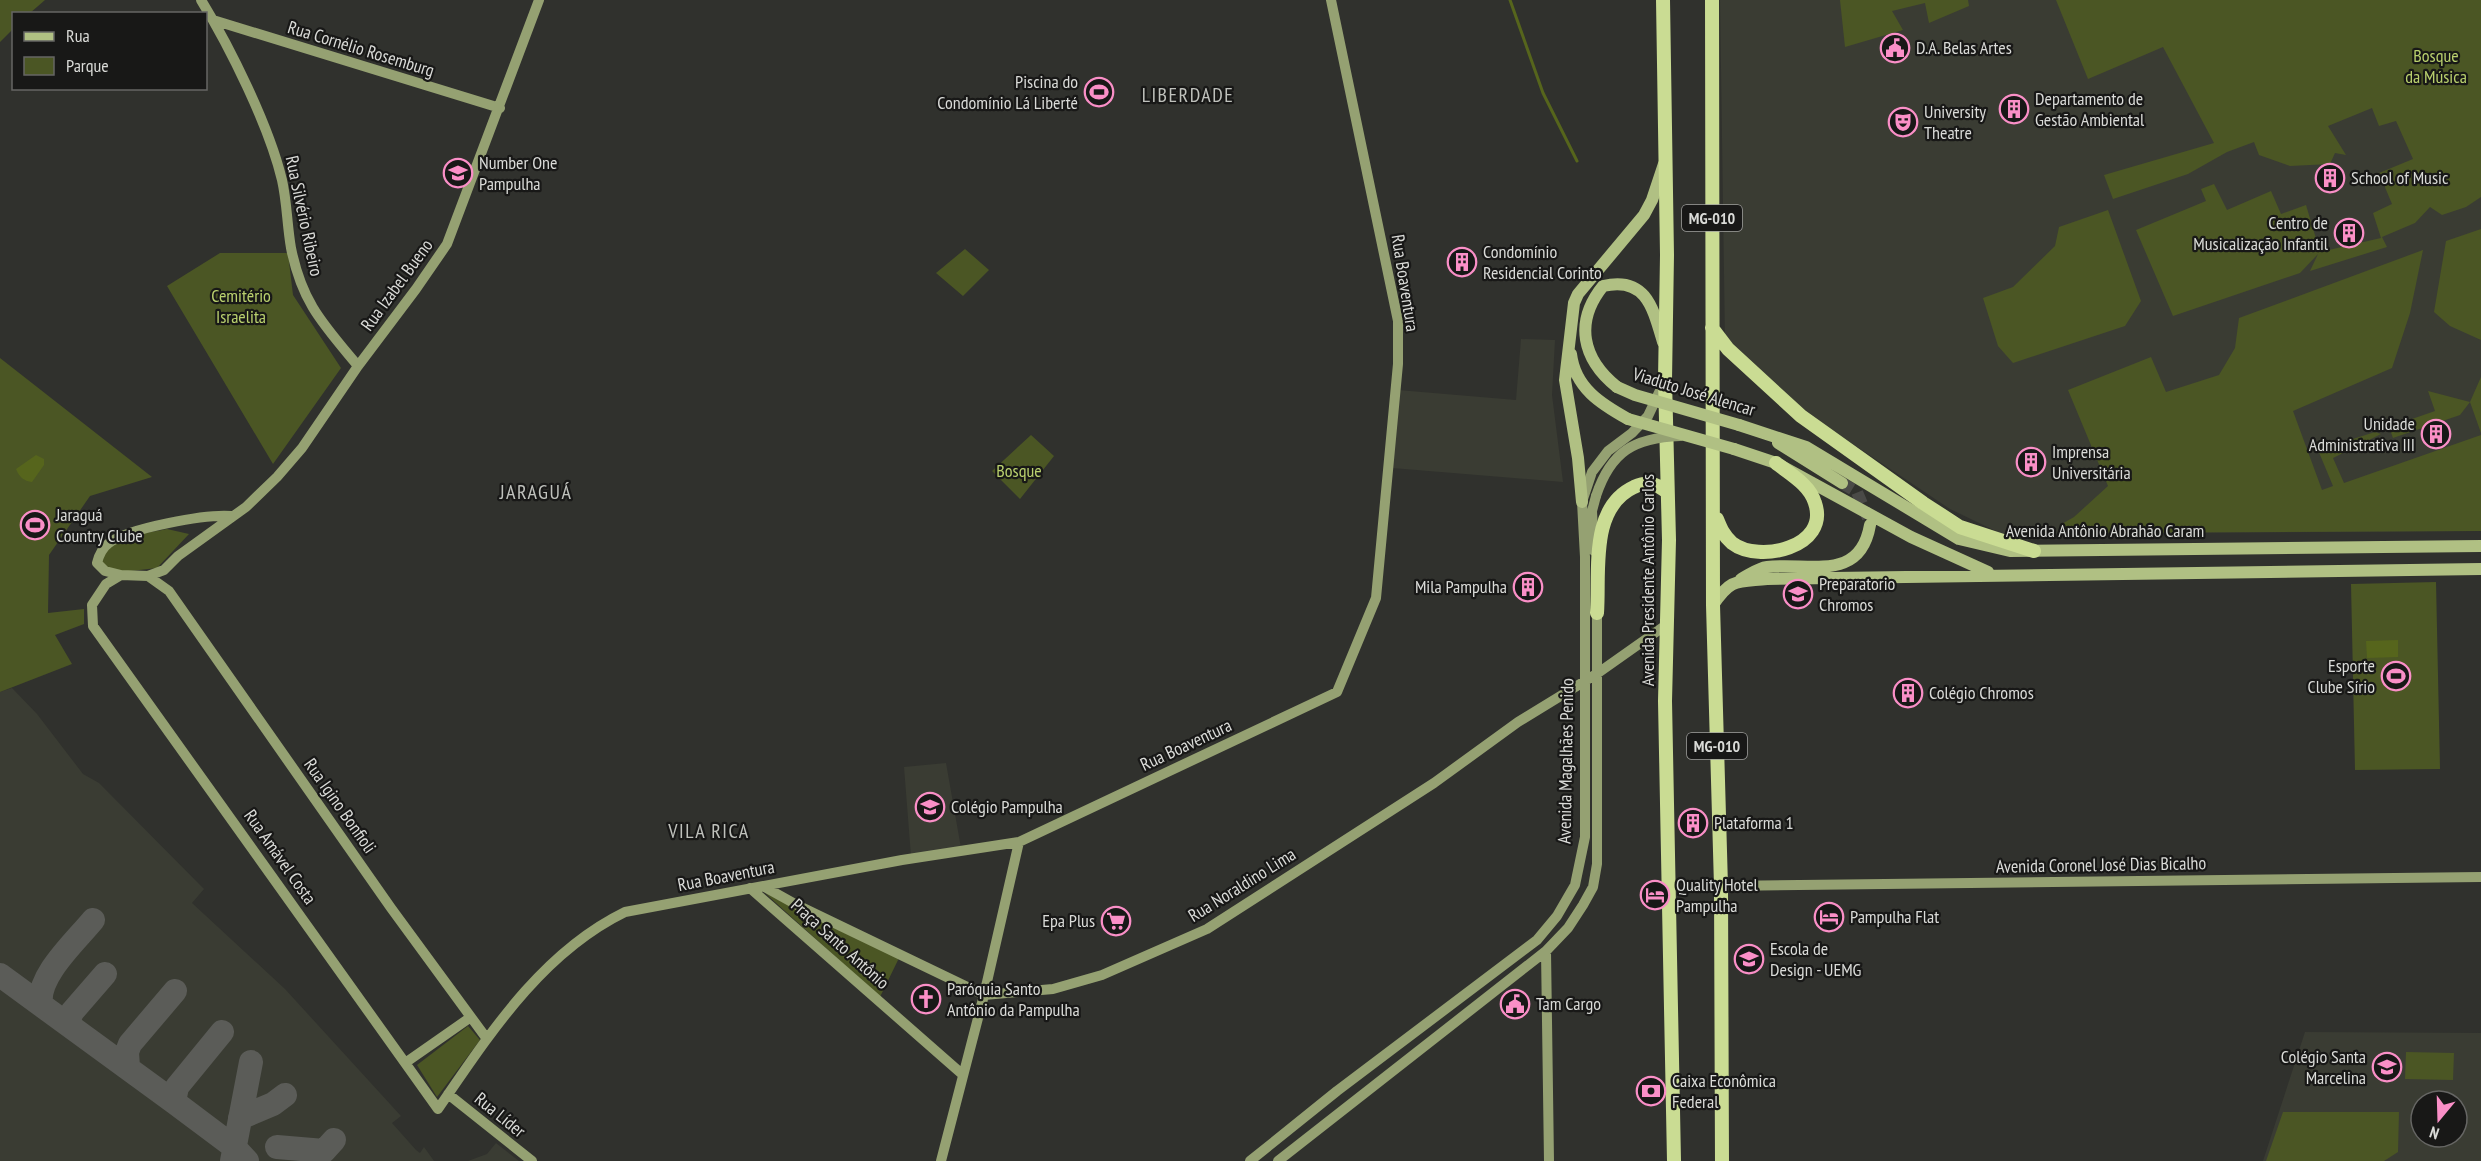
<svg xmlns="http://www.w3.org/2000/svg" width="2481" height="1161" font-family="'PT Sans Narrow',sans-serif">
  <style>
    .built { fill: #3a3c33; fill-rule: evenodd }
    .green { fill: #4b5624 }
    .water { fill: #56651c }
    .lines { fill: none; stroke-linecap: round; stroke-linejoin: round }
    .stream { stroke: #56651c; stroke-width: 3 }
    .taxiway { stroke: #5b5c58; stroke-width: 24 }
    .primary-tunnel { stroke: #4a4a47; stroke-width: 12; stroke-dasharray: 12 6; stroke-linecap: butt }
    .secondary { stroke: #95a172; stroke-width: 10 }
    .primary { stroke: #b0c083; stroke-width: 12 }
    .highway { stroke: #cadc93; stroke-width: 14 }
    .secondary-bridge { stroke: #95a172; stroke-width: 10 }
    .primary-bridge { stroke: #b0c083; stroke-width: 12 }
    .labels { text-anchor: middle; stroke-width: 4.5; stroke-linejoin: round; paint-order: stroke }
    .shield { fill: #181817; stroke: #a0a09e; stroke-width: 1.5 }
    .shield-label { font-size: 16px; font-weight: bold; fill: #dadbd8 }
    .poi-label { font-size: 18px; fill: #dadbd8; stroke: #181817; text-anchor: start }
    .street-label { font-size: 18px; fill: #dadbd8; stroke: #181817 }
    .park-label { font-size: 18px; fill: #bad16e; stroke: #181817 }
    .neighbourhood-label { font-size: 20px; letter-spacing: 1.5px; fill: #bfc1bc; stroke: #181817 }
  </style>
  <rect width="100%" height="100%" fill="#30312d"/>
  <path class="built" d="M1720 0H2481V531L2002 534 1950 509 1823 424 1751 367 1725 342Z
    M1521 339 1555 340 1552 395 1563 482 1392 468 1398 390 1516 400Z
    M12 688 37 714 83 774 99 783 204 889 192 903 285 989 401 1116 392 1123 416 1150 420 1153 424 1147 434 1161H0V692Z
    M946 763 961 848 911 856 904 767Z
    M2305 1032 2481 1033V1161H2263ZM2421 1101H2457V1137H2421Z
    M496 1143 519 1161H468L487 1154Z"/>
  <path class="green" d="M0 0H45L30 13 14 14 13 29 0 42Z
    M1840 0H1968L1969 6 1929 23 1925 3 1892 11 1903 30 1845 47Z
    M2056 0H2481V197L2466 207 2442 215 2430 207 2415 223 2382 237 2387 247 2310 271 2318 254 2300 273 2173 316 2136 230 2206 201 2201 189 2214 184 2227 210 2271 191 2281 214 2306 205 2320 252 2381 238 2373 213 2392 204 2379 173 2413 159 2396 121 2379 126 2372 108 2328 126 2346 155 2335 153 2330 164 2290 166 2259 155 2254 142 2227 152 2188 174 2113 199 2104 175 2214 143 2163 47 2088 79Z
    M2108 210 2141 301 2125 326 2013 363 1998 346 1983 298 2013 287 2055 246 2059 227Z
    M2481 229V340L2450 326 2434 312 2446 241Z
    M965 249 989 270 963 296 936 273Z
    M2423 250 2410 313 2392 368 2293 411 2322 490 2333 486 2318 450 2375 432 2381 434 2333 458 2344 483 2481 435V531L2059 533 2060 525 2074 517 2108 486 2068 390 2151 357 2166 392 2219 375 2235 348 2239 318Z
    M220 253H288L293 295 341 368 273 464 167 286Z
    M0 358 152 477 90 496 49 555 48 613 84 609V624L55 635 72 664 0 692Z
    M2481 377V433L2470 402 2460 415 2393 438 2389 427 2435 411 2428 391 2470 402Z
    M1031 435 1054 456 1020 499 992 471Z
    M167 529 189 534 157 568 122 572 97 564C117 533 134 536 167 529Z
    M2436 582 2440 769 2355 770 2351 584Z
    M765 893 899 958 880 997Z
    M468 1026 480 1040 437 1097 417 1065Z
    M2406 1052 2454 1053 2453 1080 2405 1079Z
    M2283 1112H2399L2398 1152 2384 1161H2266Z"/>
  <path class="water" d="M36 455 44 459V465L32 482C24 481 19 477 16 469Z
    M2398 640V657L2367 658 2366 641Z"/>
  <g class="lines">
    <path class="stream" d="M1510 0 1543 93 1577 161"/>
    <path class="taxiway" d="M0 975 174 1102 234 1147 247 1161
      M41 1004C37 976 75 942 93 920
      M68 1023 72 1012 105 974
      M128 1067 127 1052 130 1044 175 991
      M174 1102 177 1087 222 1032
      M240 1118 273 1104 285 1095
      M277 1147 324 1151 334 1140
      M232 1161 251 1062"/>
    <path class="primary-tunnel" d="M1842 483 1857 492 1868 518"/>
    <path class="secondary" d="M201 0C230 47 269 126 282 180 287 202 287 225 291 248 302 303 323 324 358 366
      M539 0 447 244 416 289 358 366 302 448 277 477 246 507 178 556 164 570 148 576 121 575 106 584 92 605 93 626 438 1109C489 1035 541 953 625 912L902 860 1019 842 1337 692 1376 598 1398 364V321L1331 0
      M213 20 500 108
      M1594 551 1592 511 1596 496
      M121 575 105 571 97 563C99 555 102 548 109 543 129 528 206 514 231 516
      M148 576 169 591 391 908 487 1039
      M763 886 797 905 984 995 1053 989 1102 975 1207 929 1434 783 1518 722 1598 673 1666 625
      M1721 886 2481 877
      M750 888 962 1074
      M1546 951 1549 1161
      M405 1063 471 1017
      M448 1094 532 1161
      M941 1161 984 995 1019 842
      M1250 1161 1337 1091 1537 940 1557 916 1575 885 1585 837V557L1582 502 1592 472 1608 451 1632 433 1648 416 1665 380
      M1278 1161 1546 951 1568 928 1583 905 1593 887 1597 864V606"/>
    <path class="primary" d="M1571 354C1575 388 1601 404 1628 419
      M1617 387C1582 359 1574 322 1603 286 1646 276 1653 308 1663 342
      M1739 425 1806 447 1959 539 2010 551 2481 546
      M1778 443 1842 483
      M1734 449 1776 463 1911 537 1988 572
      M1582 502 1578 458 1565 380 1574 303 1578 294 1644 215 1652 200 1664 164
      M1741 579C1749 575 1758 568 1767 567 1809 562 1860 583 1870 525
      M1713 605C1731 578 1737 582 1767 579L2481 569"/>
    <path class="highway" d="M1663 0 1667 255 1665 380 1669 540 1665 701 1674 1161
      M1712 0 1713 605 1721 886 1722 1161
      M1712 328 1728 349 1801 416 1923 503 1960 527 2034 551
      M1717 519C1721 529 1724 536 1732 543 1759 564 1830 547 1815 503 1810 485 1790 474 1776 463
      M1597 613C1600 572 1589 508 1634 487 1648 481 1655 483 1667 492"/>
    <path class="secondary-bridge" d="M1596 496C1611 451 1634 438 1680 436"/>
    <path class="primary-bridge" d="M1617 387 1635 395 1739 425
      M1628 419 1734 449"/>
  </g>
  <defs>
    <g id="civic-ring" transform="scale(1.5)"><circle r="9.5" fill="#181817" stroke="#fa8fc7" stroke-width="1.5"/><path d="M-.6-6.5H3V-4.5H.6V-3L4-1V1h2V6H-6V1h2V-1L-.6-3ZM-1.2 2.5V6h2.4V2.5Z" fill="#fa8fc7"/></g>
    <g id="stadium-ring" transform="scale(1.5)"><circle r="9.5" fill="#181817" stroke="#fa8fc7" stroke-width="1.5"/><path d="M0-5a6.5 5 0 1 0 0 10a6.5 5 0 1 0 0-10ZM-3.5-1.8h7v3.6h-7Z" fill="#fa8fc7"/></g>
    <g id="building-ring" transform="scale(1.5)"><circle r="9.5" fill="#181817" stroke="#fa8fc7" stroke-width="1.5"/><path d="M-4-6H4V6H1V3H-1V6H-4ZM-2.5-4.3h1.7v1.8h-1.7ZM.8-4.3h1.7v1.8H.8ZM-2.5-1h1.7V.8h-1.7ZM.8-1h1.7V.8H.8Z" fill="#fa8fc7"/></g>
    <g id="theatre-ring" transform="scale(1.5)"><circle r="9.5" fill="#181817" stroke="#fa8fc7" stroke-width="1.5"/><path d="M-5-5.5Q0-4 5-5.5V0Q5 5 0 6Q-5 5-5 0ZM-3.3-2.5H-1v1.5H-3.3ZM1-2.5H3.3v1.5H1ZM-2.8 1Q0 5.5 2.8 1Z" fill="#fa8fc7"/></g>
    <g id="school-ring" transform="scale(1.5)"><circle r="9.5" fill="#181817" stroke="#fa8fc7" stroke-width="1.5"/><path d="M0-5L7-2L0 1L-7-2ZM-4 1L0 2.5L4 1V4Q0 6-4 4Z" fill="#fa8fc7"/></g>
    <g id="hotel-ring" transform="scale(1.5)"><circle r="9.5" fill="#181817" stroke="#fa8fc7" stroke-width="1.5"/><path d="M-6-4.5h1.5V1H6V5H4.5V3h-9V5H-6ZM-4 0a1.8 1.8 0 1 1 3.6 0ZM.5 0V-2.5h3Q6-2.5 6 0Z" fill="#fa8fc7"/></g>
    <g id="supermarket-ring" transform="scale(1.5)"><circle r="9.5" fill="#181817" stroke="#fa8fc7" stroke-width="1.5"/><path d="M-6-5.5h2.5l.6 2H6L4.5 2H-2.5L-4.4-4H-6ZM-1.5 3.2a1.3 1.3 0 1 0 .1 0ZM3 3.2a1.3 1.3 0 1 0 .1 0Z" fill="#fa8fc7"/></g>
    <g id="university-ring" transform="scale(1.5)"><circle r="9.5" fill="#181817" stroke="#fa8fc7" stroke-width="1.5"/><path d="M0-5L7-2L0 1L-7-2ZM-4 1L0 2.5L4 1V4Q0 6-4 4Z" fill="#fa8fc7"/></g>
    <g id="church-ring" transform="scale(1.5)"><circle r="9.5" fill="#181817" stroke="#fa8fc7" stroke-width="1.5"/><path d="M-1.2-6h2.4v3.5h3.3v2.4h-3.3V6h-2.4V-.1h-3.3v-2.4h3.3Z" fill="#fa8fc7"/></g>
    <g id="bank-ring" transform="scale(1.5)"><circle r="9.5" fill="#181817" stroke="#fa8fc7" stroke-width="1.5"/><path d="M-6-4H6V4H-6ZM0-2.3a2.3 2.3 0 1 0 0 4.6a2.3 2.3 0 1 0 0-4.6Z" fill="#fa8fc7"/></g>
  </defs>
  <g fill-rule="evenodd">
    <use href="#civic-ring" x="1895" y="48"/>
    <use href="#stadium-ring" x="1099" y="92"/>
    <use href="#building-ring" x="2014" y="109"/>
    <use href="#theatre-ring" x="1903" y="122"/>
    <use href="#school-ring" x="458" y="173"/>
    <use href="#building-ring" x="2330" y="178"/>
    <use href="#building-ring" x="2349" y="233"/>
    <use href="#building-ring" x="1462" y="262"/>
    <use href="#building-ring" x="2436" y="434"/>
    <use href="#building-ring" x="2031" y="462"/>
    <use href="#stadium-ring" x="35" y="525"/>
    <use href="#building-ring" x="1528" y="587"/>
    <use href="#school-ring" x="1798" y="594"/>
    <use href="#stadium-ring" x="2396" y="676"/>
    <use href="#building-ring" x="1908" y="693"/>
    <use href="#school-ring" x="930" y="807"/>
    <use href="#building-ring" x="1693" y="823"/>
    <use href="#hotel-ring" x="1655" y="895"/>
    <use href="#hotel-ring" x="1829" y="917"/>
    <use href="#supermarket-ring" x="1116" y="921"/>
    <use href="#university-ring" x="1749" y="959"/>
    <use href="#church-ring" x="926" y="999"/>
    <use href="#civic-ring" x="1515" y="1004"/>
    <use href="#school-ring" x="2387" y="1067"/>
    <use href="#bank-ring" x="1651" y="1091"/>
  </g>
  <g class="labels">
    <g class="shield">
      <rect x="1682" y="205" width="60" height="26" rx="4.5"/>
      <rect x="1687" y="733" width="60" height="26" rx="4.5"/>
    </g>
    <g class="shield-label">
      <text x="1712" y="224">MG-010</text>
      <text x="1717" y="752">MG-010</text>
    </g>
    <g class="poi-label">
      <text x="1916" y="54">D.A. Belas Artes</text>
      <text x="1078" y="88" text-anchor="end">Piscina do<tspan x="1078" dy="21">Condomínio Lá Liberté</tspan></text>
      <text x="2035" y="105">Departamento de<tspan x="2035" dy="21">Gestão Ambiental</tspan></text>
      <text x="1924" y="118">University<tspan x="1924" dy="21">Theatre</tspan></text>
      <text x="479" y="169">Number One<tspan x="479" dy="21">Pampulha</tspan></text>
      <text x="2351" y="184">School of Music</text>
      <text x="2328" y="229" text-anchor="end">Centro de<tspan x="2328" dy="21">Musicalização Infantil</tspan></text>
      <text x="1483" y="258">Condomínio<tspan x="1483" dy="21">Residencial Corinto</tspan></text>
      <text x="2415" y="430" text-anchor="end">Unidade<tspan x="2415" dy="21">Administrativa III</tspan></text>
      <text x="2052" y="458">Imprensa<tspan x="2052" dy="21">Universitária</tspan></text>
      <text x="56" y="521">Jaraguá<tspan x="56" dy="21">Country Clube</tspan></text>
      <text x="1819" y="590">Preparatorio<tspan x="1819" dy="21">Chromos</tspan></text>
      <text x="1507" y="593" text-anchor="end">Mila Pampulha</text>
      <text x="2375" y="672" text-anchor="end">Esporte<tspan x="2375" dy="21">Clube Sírio</tspan></text>
      <text x="1929" y="699">Colégio Chromos</text>
      <text x="951" y="813">Colégio Pampulha</text>
      <text x="1714" y="829">Plataforma 1</text>
      <text x="1676" y="891">Quality Hotel<tspan x="1676" dy="21">Pampulha</tspan></text>
      <text x="1850" y="923">Pampulha Flat</text>
      <text x="1095" y="927" text-anchor="end">Epa Plus</text>
      <text x="1770" y="955">Escola de<tspan x="1770" dy="21">Design - UEMG</tspan></text>
      <text x="947" y="995">Paróquia Santo<tspan x="947" dy="21">Antônio da Pampulha</tspan></text>
      <text x="1536" y="1010">Tam Cargo</text>
      <text x="2366" y="1063" text-anchor="end">Colégio Santa<tspan x="2366" dy="21">Marcelina</tspan></text>
      <text x="1672" y="1087">Caixa Econômica<tspan x="1672" dy="21">Federal</tspan></text>
    </g>
    <g class="street-label">
      <text transform="translate(361 49) rotate(17)" y="6">Rua Cornélio Rosemburg</text>
      <text transform="translate(304 216) rotate(78)" y="6">Rua Silvério Ribeiro</text>
      <text transform="translate(1405 283) rotate(81)" y="6">Rua Boaventura</text>
      <text transform="translate(397 285) rotate(-54)" y="6">Rua Izabel Bueno</text>
      <text transform="translate(1694 392) rotate(17)" y="6">Viaduto José Alencar</text>
      <text x="2105" y="537">Avenida Antônio Abrahão Caram</text>
      <text transform="translate(1648 580) rotate(-90)" y="6">Avenida Presidente Antônio Carlos</text>
      <text transform="translate(1186 745) rotate(-25)" y="6">Rua Boaventura</text>
      <text transform="translate(1566 761) rotate(-89)" y="6">Avenida Magalhães Penido</text>
      <text transform="translate(340 806) rotate(55)" y="6">Rua Igino Bonfioli</text>
      <text transform="translate(280 857) rotate(55)" y="6">Rua Amável Costa</text>
      <text transform="translate(2101 865) rotate(-1)" y="6">Avenida Coronel José Dias Bicalho</text>
      <text transform="translate(726 876) rotate(-11)" y="6">Rua Boaventura</text>
      <text transform="translate(1242 885) rotate(-32)" y="6">Rua Noraldino Lima</text>
      <text transform="translate(840 944) rotate(42)" y="6">Praça Santo Antônio</text>
      <text transform="translate(500 1115) rotate(39)" y="6">Rua Líder</text>
    </g>
    <g class="park-label">
      <text x="2436" y="62">Bosque<tspan x="2436" dy="21">da Música</tspan></text>
      <text x="241" y="302">Cemitério<tspan x="241" dy="21">Israelita</tspan></text>
      <text x="1019" y="477">Bosque</text>
    </g>
    <g class="neighbourhood-label">
      <text x="1188" y="102">LIBERDADE</text>
      <text x="536" y="499">JARAGUÁ</text>
      <text x="709" y="838">VILA RICA</text>
    </g>
  </g>
  <rect x="12" y="12" width="195" height="78" fill="#181817" stroke="#666664" stroke-width="1.5"/>
  <rect x="24" y="32" width="30" height="9" fill="#b0c083" stroke="#666664" stroke-width="1.5"/>
  <text x="66" y="42" font-size="18" fill="#dadbd8">Rua</text>
  <rect x="24" y="57" width="30" height="18" fill="#4b5624" stroke="#666664" stroke-width="1.5"/>
  <text x="66" y="72" font-size="18" fill="#dadbd8">Parque</text>
  <g transform="translate(2439 1119) rotate(199)"><circle r="28" fill="#181817" stroke="#666664" stroke-width="1.5"/>
  <path d="M0-4.5L10 22L0 15L-10 22Z" fill="#fa8fc7"/>
  <text y="-9" font-size="16" font-weight="bold" text-anchor="middle" fill="#dadbd8">N</text>
  </g>
</svg>
